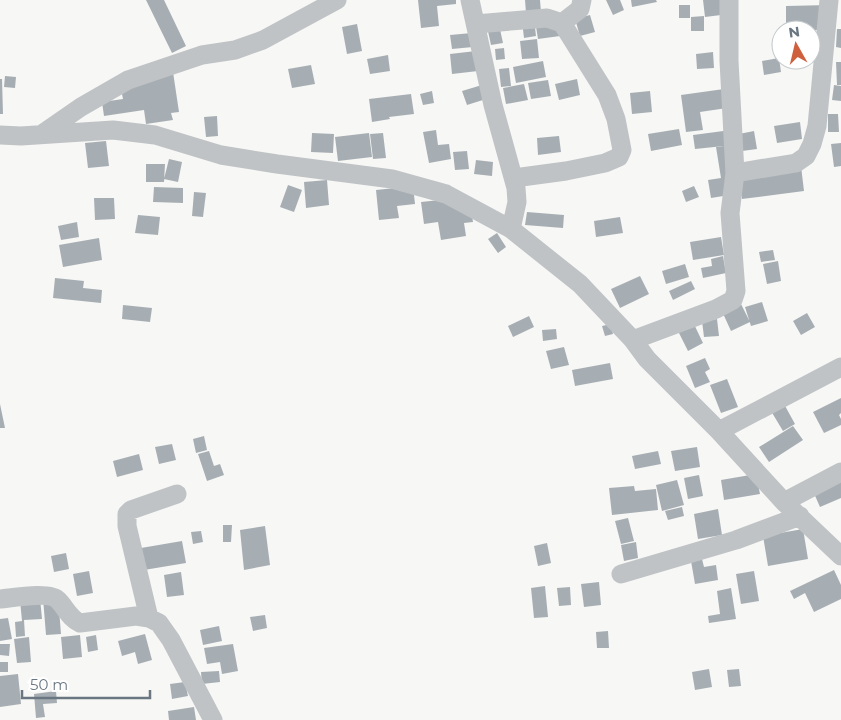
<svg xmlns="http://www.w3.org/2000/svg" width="841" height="720" font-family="Montserrat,sans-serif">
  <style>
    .building { fill: #a7aeb3 }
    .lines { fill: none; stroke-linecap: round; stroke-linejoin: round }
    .minor { stroke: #bfc3c6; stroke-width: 19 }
  </style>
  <rect width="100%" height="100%" fill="#f7f7f5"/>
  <path class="building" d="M146 0H164L186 46 172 53Z
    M418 0H456V4L437 6 439 26 421 28Z
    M525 0H540L541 12 526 13Z
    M606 0H620L624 10 613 15Z
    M631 0H656L657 2 632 7Z
    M703 0H728L729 14 705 17Z
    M679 5H690V18H679Z
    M829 5V30H786V6Z
    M590 15 595 32 580 36 575 19Z
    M557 16 560 36 538 39 535 20Z
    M704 16V31H691V17Z
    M534 19 536 36 524 38 522 21Z
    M498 20 503 43 491 45 486 22Z
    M357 24 362 51 347 54 342 27Z
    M837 29H841V48L836 47Z
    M472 33 473 47 452 49 450 35Z
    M537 39 539 58 522 59 520 41Z
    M504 48 505 59 496 60 495 49Z
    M476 51 478 71 452 74 450 54Z
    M713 52 714 68 697 69 696 54Z
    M388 55 390 71 370 74 367 59Z
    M779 58 781 72 764 75 762 61Z
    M543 61 546 77 516 83 513 67Z
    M836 62H841V85H837Z
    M311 65 315 84 292 88 288 69Z
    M509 68 511 86 501 87 499 69Z
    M173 72 179 112 171 113 173 120 146 124 144 110 104 116 102 102 123 99 121 89Z
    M5 76 16 77 15 88 4 87Z
    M0 79H2L3 114H0Z
    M577 79 580 95 559 100 555 84Z
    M548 80 551 96 531 99 528 83Z
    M524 84 528 100 506 104 503 88Z
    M482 85 486 99 467 105 462 91Z
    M834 85 841 86V101L832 100Z
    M724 89 727 108 700 112 703 130 686 132 681 95Z
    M432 91 434 103 423 105 420 94Z
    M650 91 652 112 632 114 630 93Z
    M411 94 414 114 389 117 390 119 372 122 369 99Z
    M828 114H838L839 132H828Z
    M217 116 218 136 206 137 204 117Z
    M800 122 802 139 777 143 774 126Z
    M679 129 682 145 651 151 648 134Z
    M436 130 438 145 449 144 451 159 429 163 423 132Z
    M731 130 736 194 711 198 708 180 721 178 716 147 724 146 695 149 693 135Z
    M754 131 757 149 742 151 739 134Z
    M312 133 334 134 333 153 311 152Z
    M369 133 372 157 338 161 335 137Z
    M383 133 386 158 373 159 370 134Z
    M559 136 561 152 538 155 537 138Z
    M106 141 109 166 88 168 85 143Z
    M841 143V166L834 167 831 144Z
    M467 151 469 169 455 170 453 152Z
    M169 159 182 162 178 182 164 179Z
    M476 160 493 162 492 176 474 174Z
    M146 164H165L164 182H146Z
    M801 166 804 191 742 199 739 175Z
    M327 180 329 205 306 208 304 182Z
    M288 185 302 190 294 212 280 207Z
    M413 186 415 204 397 206 399 218 379 220 376 190Z
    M694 186 699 197 686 202 682 191Z
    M154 187 183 188V203L153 202Z
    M194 192 206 193 203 217 192 216Z
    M94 198H114L115 219 95 220Z
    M449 199 470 203 473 222 464 223 466 236 441 240 438 222 424 224 421 202Z
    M527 212 564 215 563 228 525 225Z
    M138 215 160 217 158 235 135 233Z
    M620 217 623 233 596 237 594 221Z
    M77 222 79 237 61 240 58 226Z
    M497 233 506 247 498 253 488 239Z
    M721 237 724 255 693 260 690 242Z
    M99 238 102 260 63 267 59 245Z
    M773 250 775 260 761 262 759 252Z
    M723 256 726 273 703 278 701 268 712 266 711 259Z
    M778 261 781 281 767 284 763 264Z
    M685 264 689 277 666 284 662 271Z
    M640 276 649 294 620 308 611 289Z
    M55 278 84 281 83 288 102 290 101 303 53 298Z
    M691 281 695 289 673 300 669 291Z
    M738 298 750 322 731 331 720 307Z
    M762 302 768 321 751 326 745 307Z
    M123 305 152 308 150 322 122 319Z
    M807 313 815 327 801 335 793 321Z
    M529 316 534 327 513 337 508 326Z
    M691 318 703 343 688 351 675 325Z
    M717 319 719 336 704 337 702 321Z
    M611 324 613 334 605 336 602 326Z
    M556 329 557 339 543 341 542 330Z
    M564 347 569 365 551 369 546 351Z
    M705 358 710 369 705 372 710 382 695 388 686 366Z
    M610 363 613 379 575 386 572 370Z
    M727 379 738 407 721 413 710 385Z
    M779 395 795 424 783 431 771 411Z
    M841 398V413L839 415 841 419V425L824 433 813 412Z
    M0 404 5 428H0Z
    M793 426 803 440 769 462 759 447Z
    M204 436 207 450 196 453 193 439Z
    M172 444 176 460 159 464 155 447Z
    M697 447 700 467 675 471 671 451Z
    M209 451 214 466 220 464 224 475 207 481 198 454Z
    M658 451 661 464 635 469 632 456Z
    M139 454 143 470 117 477 113 461Z
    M841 469V498L820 507 809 482Z
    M756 474 760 494 724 500 721 480Z
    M699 475 703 496 688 499 684 478Z
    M677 480 684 505 662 511 656 485Z
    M634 486 635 491 656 489 658 510 612 515 609 488Z
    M682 507 684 516 668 520 665 511Z
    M718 509 722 535 698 539 694 514Z
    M628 518 634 541 621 544 615 521Z
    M223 525H232L231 542H223Z
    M265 526 270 565 244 570 240 530Z
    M803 529 808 559 768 566 763 536Z
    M201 531 203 542 193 544 191 532Z
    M182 541 186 563 144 570 141 548Z
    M636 542 638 558 624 561 621 545Z
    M547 543 551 563 538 566 534 546Z
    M66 553 69 569 54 572 51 556Z
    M702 559 704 567 716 565 718 580 695 584 691 561Z
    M834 570 841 585V599L814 612 805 593 794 599 790 591Z
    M89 571 93 593 77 596 73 574Z
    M754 571 759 601 741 604 736 574Z
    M181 572 184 595 167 597 164 575Z
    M599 582 601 605 584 607 581 584Z
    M545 586 548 617 534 618 531 588Z
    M570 587 571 605 559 606 557 588Z
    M731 588 736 619 709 623 708 616 720 614 717 591Z
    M58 596 61 634 46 635 43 598Z
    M40 598 42 619 24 620 25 636 16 637 15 622 22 621 20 600Z
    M265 615 267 628 253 631 250 617Z
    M8 618 12 639 0 641V619Z
    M219 626 222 641 203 645 200 630Z
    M608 631 609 648H597L596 632Z
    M145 634 152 660 138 664 135 652 122 656 118 641Z
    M80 635 82 657 63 659 61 637Z
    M96 635 98 650 88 652 86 637Z
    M29 637 31 662 17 663 14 639Z
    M0 644H10L9 656 0 655Z
    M233 644 238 671 222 674 220 662 207 664 204 648Z
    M0 662H8V672H0Z
    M709 669 712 687 695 690 692 672Z
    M739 669 741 686 729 687 727 670Z
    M219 671 220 682 202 684 201 672Z
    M18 674 21 704 0 707V676Z
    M185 682 188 696 172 699 170 684Z
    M56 691 57 703 43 704 45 717 36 718 34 694Z
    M194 707 196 720H169L168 711Z"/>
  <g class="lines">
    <path class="minor" d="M470 0 493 105 516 188 517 202 511 229
      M729 0V61L735 173
      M562 23 580 9 582 0
      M476 24 547 18 562 23 607 95 616 119 622 150 619 157 605 163 566 171 514 178
      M42 134 81 107 128 80 202 55 235 50 263 40 337 0
      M0 135 21 136 113 130 155 135 221 155 277 164 392 179 446 194 511 229 580 284 633 340 647 359 719 431 784 502 841 556
      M633 340 716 309 733 300 736 291 730 213 735 173 796 163 806 156 812 144 817 126 829 0
      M719 431 841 367
      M784 502 841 472
      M621 574 736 540 800 516
      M0 599C12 598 50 591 58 600 66 608 69 618 80 623L136 616 149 618 159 623 171 640 213 720
      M149 618 127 526V514L131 510 177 494"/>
  </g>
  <g transform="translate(796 45) rotate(352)"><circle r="24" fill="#ffffff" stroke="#c3c9cd"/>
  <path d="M0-4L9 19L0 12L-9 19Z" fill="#cf603d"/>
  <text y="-8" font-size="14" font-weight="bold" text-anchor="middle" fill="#6a7782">N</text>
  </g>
  <path d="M22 690v8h128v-8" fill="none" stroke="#6a7782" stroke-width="2.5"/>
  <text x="30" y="690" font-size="15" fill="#6a7782" stroke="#ffffff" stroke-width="4" paint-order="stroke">50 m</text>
</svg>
